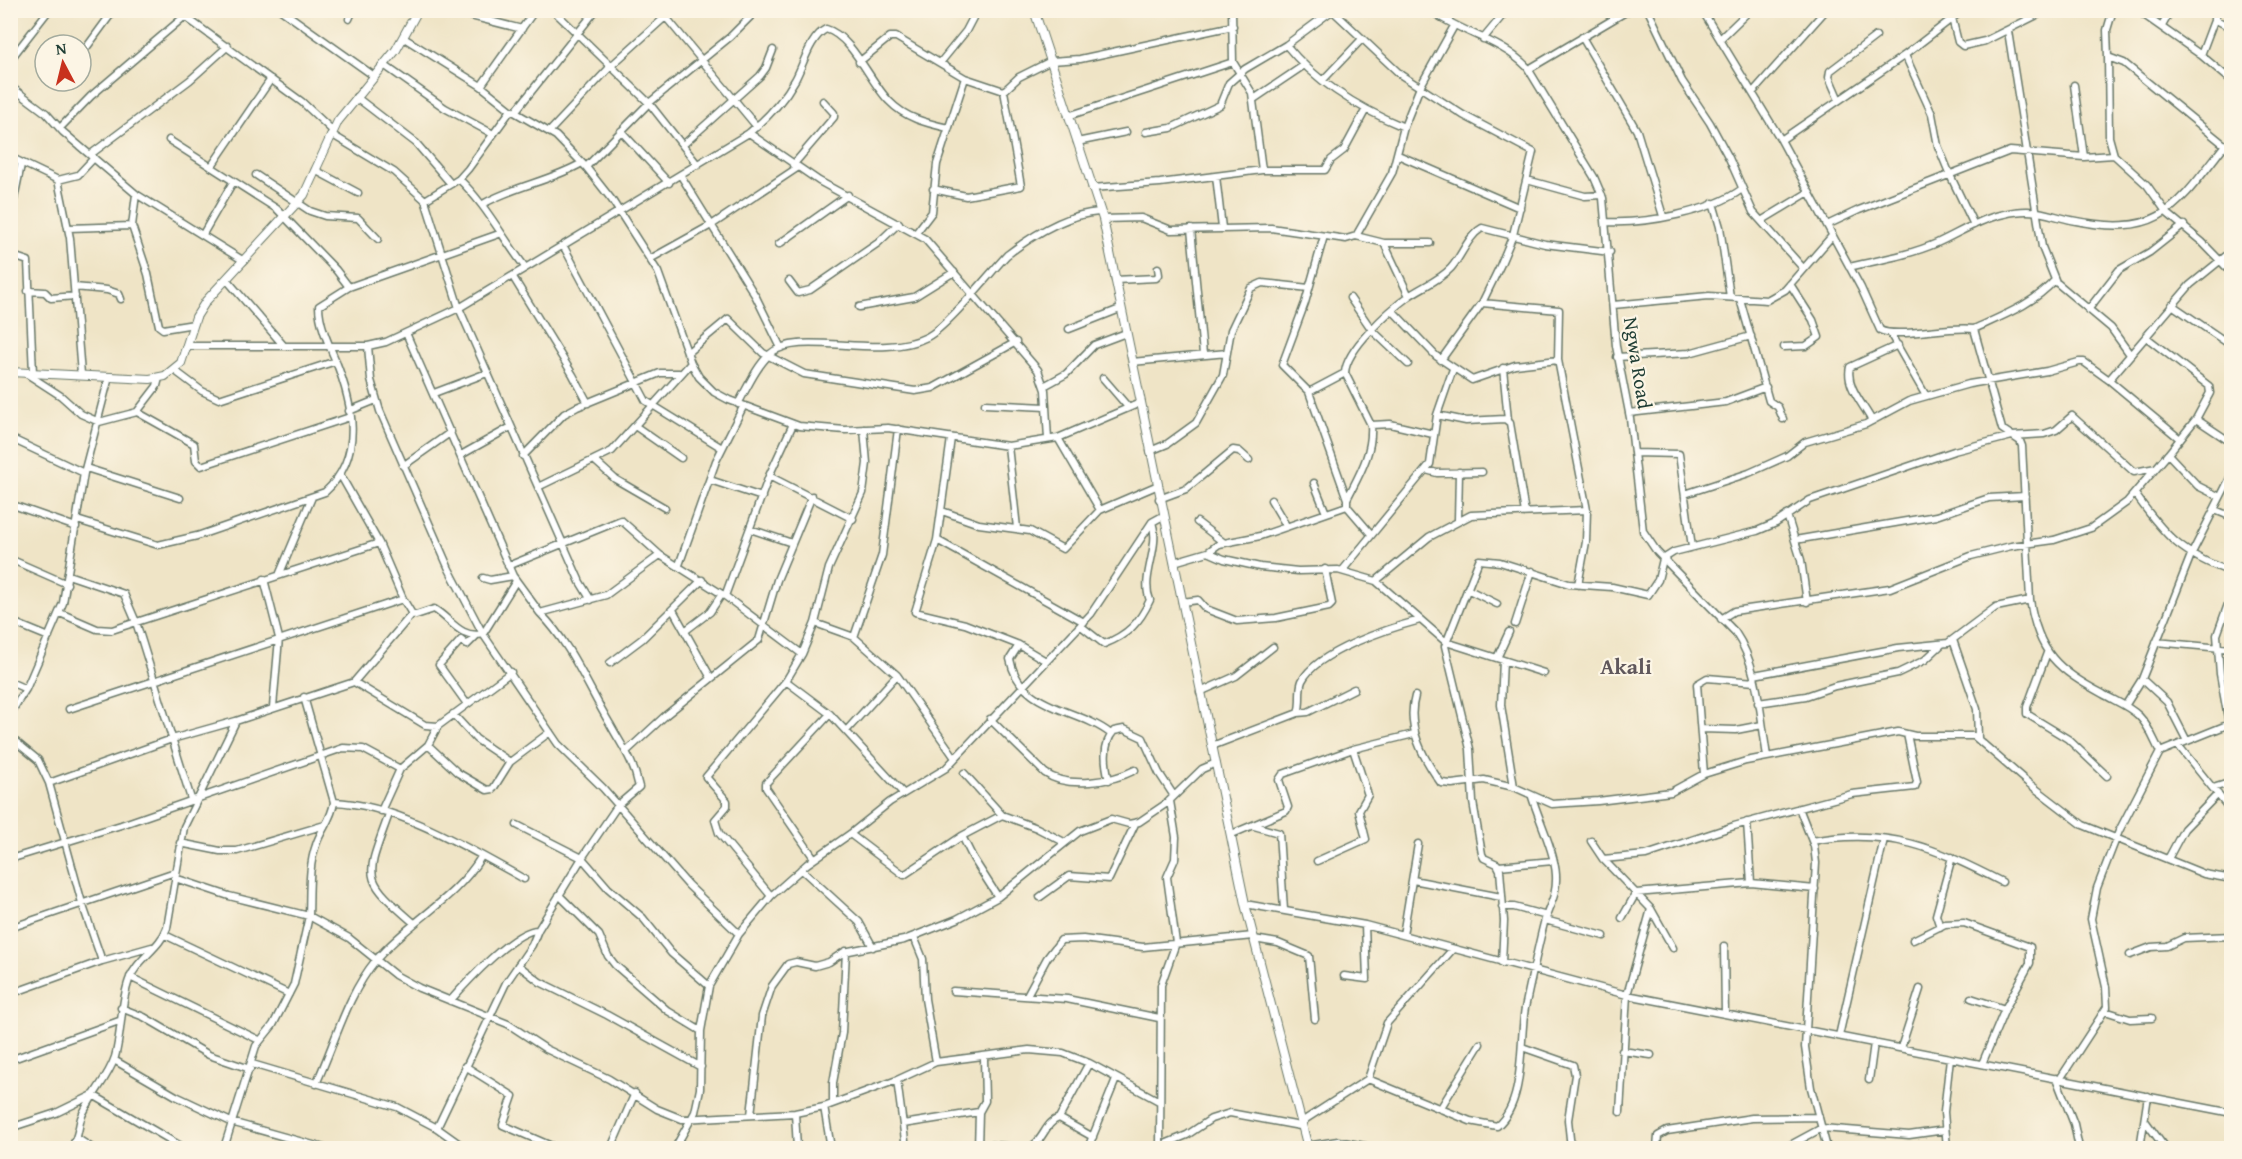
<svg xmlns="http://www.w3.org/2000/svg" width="2242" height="1159" font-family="'Gentium Book Plus',serif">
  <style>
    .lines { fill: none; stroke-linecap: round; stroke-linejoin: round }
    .minor-casing { stroke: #687767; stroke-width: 9 }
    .tertiary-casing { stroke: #687767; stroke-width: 10 }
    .minor { stroke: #fff; stroke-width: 6 }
    .tertiary { stroke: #fff; stroke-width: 8 }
    .labels { text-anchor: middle; stroke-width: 4.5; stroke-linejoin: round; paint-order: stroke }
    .street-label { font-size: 20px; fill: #1f3d34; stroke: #fcf5e5 }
    .quarter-label { font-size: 22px; font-weight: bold; fill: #60585c; stroke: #fcf5e5 }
  </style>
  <rect width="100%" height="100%" fill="#fcf5e5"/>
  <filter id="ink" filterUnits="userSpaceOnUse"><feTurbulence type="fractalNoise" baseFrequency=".0167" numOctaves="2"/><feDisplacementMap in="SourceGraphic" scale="12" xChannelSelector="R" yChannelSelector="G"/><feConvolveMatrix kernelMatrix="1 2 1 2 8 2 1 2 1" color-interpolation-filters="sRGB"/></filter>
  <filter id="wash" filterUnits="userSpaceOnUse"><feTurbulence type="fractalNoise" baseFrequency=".008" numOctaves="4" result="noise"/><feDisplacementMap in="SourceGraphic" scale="24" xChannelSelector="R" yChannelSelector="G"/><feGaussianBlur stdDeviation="1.35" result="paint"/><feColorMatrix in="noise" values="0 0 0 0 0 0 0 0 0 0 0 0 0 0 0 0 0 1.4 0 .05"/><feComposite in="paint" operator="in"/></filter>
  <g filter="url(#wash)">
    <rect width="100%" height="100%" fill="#efe4c6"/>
  </g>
  <g filter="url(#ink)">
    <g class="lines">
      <g class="minor-casing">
        <path id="minor" d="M176 10 302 102 333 131
          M281 10 374 76
          M447 10 522 29
          M553 10 649 103 698 165
          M660 10 757 127
          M1232 10 1233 62 1252 93 1262 170
          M1317 10 1322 18
          M1430 10C1460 33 1500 39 1527 67L1594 177 1603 198 1616 346 1630 418 1643 531 1657 552 1735 632C1759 667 1760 715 1767 756
          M1648 10 1682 81 1710 123 1729 158 1753 212 1803 268
          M1702 10 1781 140 1861 288 1880 330C1896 339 1950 325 1974 329L2002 429 2020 441 2022 446 2030 600C2038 653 2058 670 2103 694 2115 701 2129 706 2139 716 2149 726 2154 740 2160 752
          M1950 10 1958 42 1963 46 1985 41 2047 10
          M2113 10 2107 30 2108 57 2124 63 2232 151
          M2137 10 2201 55 2232 81
          M1333 11 1401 75 1463 115 1533 152 1513 235 1500 266 1482 303 1441 360
          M349 19 353 10
          M2214 19 2232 28
          M2162 26 2171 10
          M2008 31 2042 247 2056 282 2111 328 2129 353
          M1582 37 1637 131 1663 216
          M404 38 481 86 511 110 556 136 586 167 612 200 658 272 691 363 699 377 714 392 729 400 799 426 845 430 888 428 1008 446 1058 438 1140 403
          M1483 39 1507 10
          M1720 39 1750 10
          M1286 45C1317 83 1360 109 1404 127
          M81 55 114 10
          M1905 55 1932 114 1938 146 1950 175 1974 225
          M2201 55 2218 10
          M2108 57 2109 137 2114 155 2147 185 2167 213 2202 242 2232 273
          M10 60 49 10
          M859 62 890 37H896L965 78 1004 91 1019 77 1051 61 1080 59 1233 26
          M940 63 966 31 977 10
          M384 65 445 108 493 134
          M1529 69 1629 10
          M1323 80 1362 39
          M60 83 61 81
          M2074 85 2084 157
          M10 86 46 113 63 132 136 194 244 261
          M481 86 535 10
          M1753 92 1826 10
          M356 97 416 143 451 184
          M1254 99 1303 66
          M1839 100 1829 77 1830 71 1876 36
          M515 112 596 10
          M1068 116 1233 62
          M60 128 91 96 185 16
          M621 131 669 183
          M549 132 612 65 673 10
          M1146 132 1171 128 1220 105 1229 83 1245 69 1286 45 1333 10
          M749 133 819 181 925 239 1038 370 1045 390 1048 439
          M331 134 394 172 425 200 459 308 580 582 591 600
          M169 140 277 209 336 270 349 287
          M1781 140 1905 55 1963 10
          M1077 142 1126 132
          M684 144 760 76 766 68 773 50
          M91 154 190 80 228 46
          M1398 155 1520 208
          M10 157 58 180 78 175 94 158
          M793 165 834 117V113L823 101
          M211 167 271 79
          M586 167 649 103 730 37 757 10
          M315 170 358 193
          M256 175 310 211 325 216 358 218 378 239
          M681 176 756 297 781 348
          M1216 176 1222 228
          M459 179C486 205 502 237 525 267
          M58 180 70 238 81 374
          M1527 180 1585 196 1602 195
          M1092 188 1160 183 1262 170H1325L1331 160 1344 150 1365 111
          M933 189 966 196 1021 186 1004 91
          M136 194 132 226 148 274 159 326 163 329 194 324
          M425 200 459 179 468 169 511 110
          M1713 203 1720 227 1730 297
          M483 204C514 186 551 181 582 163
          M10 218 21 165
          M1103 219 1141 218 1171 230 1271 228 1346 239 1356 236 1384 243H1430
          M1761 221 1809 192
          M1607 222C1645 224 1711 212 1742 189
          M1827 225 1859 210 2010 151 2084 157 2114 155
          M68 228 132 226
          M1191 229 1203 354
          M916 233 932 212 937 164 965 78
          M203 234 233 182
          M1324 236 1305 303 1282 365 1309 392 1347 499
          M1356 236 1392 173 1404 127 1420 87 1454 26
          M1384 243 1409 296
          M779 244 848 195
          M564 247 646 401 722 448
          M10 255 28 261 33 373
          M650 259 713 224 797 168
          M1849 267C1879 260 1910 255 1937 243 1959 233 1980 219 2004 214 2034 207 2044 214 2071 220 2159 238 2174 211 2224 146
          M513 277 573 375 588 403
          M227 280 284 346
          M1115 280 1156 278 1159 275 1158 268
          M789 281 798 293 810 290 878 243 899 223
          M74 287 107 290 119 294 121 299
          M28 291 45 292 51 298 75 296
          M1350 298 1372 330 1408 364
          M1740 299 1769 401 1778 407 1783 419
          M1482 303 1559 310 1558 360 1587 510 1586 542 1578 585
          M1613 305 1709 296 1767 300 1785 290 1832 236
          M2172 305 2232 346
          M859 307 914 297 954 272
          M1392 310 1436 356 1472 380 1515 365 1558 360
          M2088 310 2119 270 2150 252 2184 225
          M1069 329 1120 309
          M1974 329C2004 315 2032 305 2055 280
          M406 333 513 576 540 613 606 595 660 555
          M1890 333 1926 396
          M189 346H368L386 342 459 308 749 133C766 119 784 100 795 80 803 66 810 37 826 29 852 36 870 82 889 101 905 118 926 123 948 128
          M368 346 371 380 380 411 449 569 483 634 558 744 603 788 688 885 739 934
          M1784 347 1806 346 1819 337 1813 320 1790 284
          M687 353 728 319 763 353 804 374 915 391 933 388 1016 342
          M1617 357 1689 353 1751 336
          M1132 362 1227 353
          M1503 368 1508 420
          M174 370 202 391 219 399 336 361
          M27 374 61 396 81 414 99 422 137 412 157 386 159 378
          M1103 378 1128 407
          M2109 380 2180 439
          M1044 386 1066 374 1094 345 1126 333
          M1309 392 1345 373
          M434 393 487 373
          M738 404C747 388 756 367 770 354 799 328 880 361 927 337 948 326 988 275 1007 255 1033 235 1066 214 1099 212
          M985 404 1046 407
          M349 411 376 400
          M137 412 194 444 196 461 201 466 350 417
          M1629 413 1726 402 1766 387
          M1437 415 1466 421 1505 419 1510 423 1525 513
          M2196 419 2232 443
          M1872 421C1864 405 1845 386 1850 367L1898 345
          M1371 425 1390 424 1433 434
          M635 426 681 458
          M10 438 84 473
          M951 438 937 540 915 612 965 624 1019 645 1046 661
          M1058 438 1100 510
          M1008 446 1017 528
          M1150 451 1167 444 1196 423 1223 375 1231 330 1251 288 1262 283 1309 288
          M1634 453 1679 454 1692 547
          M2168 454 2198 486 2220 497
          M461 455 511 427
          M523 456 564 414 577 407 660 373H679
          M595 461 615 479 665 508
          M403 466 451 432
          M86 468 180 498
          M1426 470 1437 473 1482 472
          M341 476 379 543 403 599
          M769 476 853 519
          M710 480 762 497
          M1314 483 1326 513
          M538 487 612 451 691 363
          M1685 494 1749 473 1787 456 1805 442 1866 424 1909 401 1969 384 2047 371 2079 362H2084L2109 380 2190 285 2232 251
          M2135 494C2165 536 2182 555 2232 572
          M1159 499 1186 489 1233 450 1239 451 1249 460
          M1271 500 1287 527
          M10 504 76 527
          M2215 510 2232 517
          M942 511 979 524 1030 531 1063 549 1100 510 1156 486
          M1787 515 1801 560 1807 602
          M77 520 158 545 197 536 325 492C365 455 353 404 335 359 328 343 319 323 319 306L349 287 499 234
          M1458 520 1459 472
          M1197 522 1223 542
          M750 529 792 543
          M1371 534 1347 506V499C1359 475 1373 453 1371 425L1345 373C1346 349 1390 310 1409 296 1422 287 1440 280 1451 268 1462 256 1467 237 1482 228L1545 244 1610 252
          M937 540 1084 622
          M1795 540 1936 516 1989 498 2025 496
          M1208 552 1224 559 1260 567 1298 571 1338 570 1376 581 1446 642 1544 673
          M10 559 67 584
          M1174 562 1208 552 1219 544 1260 536 1347 506
          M679 565 716 461 743 407
          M508 566 621 520 660 555 725 596 802 654
          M1342 571 1430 464 1437 415 1453 369
          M280 573 312 497
          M68 575 124 594 136 622 191 799
          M483 578 490 580 513 576
          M264 579 279 638 273 707
          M1376 581 1429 537 1471 515 1587 510
          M1467 589 1497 604
          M725 596 769 476 793 424
          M1182 602 1198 600 1206 609 1237 621 1276 618 1329 607 1332 604 1325 569
          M673 610 711 678
          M60 613 97 629 112 630 379 543
          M1721 619 1734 611 1890 588 1971 556 2011 546 2054 540 2091 528 2127 502 2168 454 2196 419 2210 393 2209 386 2146 337
          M10 621 49 637
          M815 623 854 637 897 675 955 758
          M1515 624 1532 571
          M1081 626 1104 644C1128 635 1140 622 1150 600 1140 577 1161 547 1152 522
          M685 631 710 612 722 594
          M854 637 882 555 898 429
          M1953 640 1977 709 1978 738
          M2156 642 2232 649
          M1019 645 1010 659C1020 711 1077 707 1111 734
          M2047 653 2027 707V714L2068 739 2107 776
          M1497 658 1509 632
          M1503 660 1501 705 1514 787
          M610 663 642 639 702 580
          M1754 675 1898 648 1948 643 1996 607 2030 600
          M2142 679 2167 702 2187 741
          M786 681 830 714 903 793
          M10 682 26 689
          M354 682 412 614 416 615 434 609C451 619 460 639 483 634L516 581
          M1200 692 1236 676 1273 647
          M1415 696C1406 727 1423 758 1441 783L1452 784 1484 780 1514 787 1552 804 1598 801 1671 792 1704 774 1746 761 1898 732 1915 736H1974L2027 782 2083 825 2204 874 2232 879
          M304 697 334 802C332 819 321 829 316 845 308 867 310 893 309 916L349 938 395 975 419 988 508 1024 546 1049 609 1079 657 1109 682 1119 795 1113 824 1107 897 1080 936 1062 1029 1050 1063 1053 1089 1063 1159 1101
          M1758 703 1806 696 1835 686 1898 673 1925 660 1942 644
          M467 704 439 665 461 640 467 645 476 636
          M2125 706 2142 679 2191 555 2232 474
          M69 709 403 599 412 614
          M1298 713C1302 703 1298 691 1302 681 1317 651 1390 628 1420 620
          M10 714 26 689 63 603 84 473 109 377
          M453 714 476 739 510 762
          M990 719 1045 773C1067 789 1112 782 1135 770
          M2229 724 2220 674 2217 635 2232 593
          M1701 729 1736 730 1762 725
          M846 731 897 675
          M10 737 38 760 49 783 82 903 102 961
          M428 745 458 773 487 790 493 789 510 762 550 732
          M2178 745 2232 812
          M1212 746 1298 713 1308 712 1354 689
          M628 750 666 715 759 640 777 580 812 496
          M964 773 1002 815
          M1704 774 1697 684 1707 678 1755 682
          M1109 780C1105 764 1102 744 1114 731L1124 729 1143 738 1159 773 1174 796
          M49 783 172 739 236 721
          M2213 788 2232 782
          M334 802C396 804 470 849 524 879
          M1799 808 1814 846 1816 863 1805 1047 1811 1088 1827 1148
          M381 811 400 769 428 745 438 726
          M389 814C366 879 360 876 414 923
          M1747 822 1751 883
          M517 825 582 858 608 888 643 918 671 953 709 986
          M1254 826 1279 833 1284 910
          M850 834 904 875 962 836 1002 815 1037 828 1064 842
          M1232 834 1286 811 1288 807 1279 780 1283 774 1353 749 1414 734
          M962 836 973 858 998 897
          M1591 841 1603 859 1651 909 1673 948
          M1812 841C1888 827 1936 848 2002 882
          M180 843 220 851H237L325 825
          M814 858 766 788V783L830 714
          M10 859 121 825 343 748 363 749 400 769
          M1603 859 1646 855 1734 826 1852 794 1915 787 1917 782 1907 734
          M2168 859 2184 829 2218 794
          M1317 861 1366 839 1359 811 1368 795 1353 749
          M1499 866 1553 861
          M801 869 859 922 873 947
          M175 878 229 896 309 916 294 984 273 1025 256 1046 224 1148
          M1413 880 1501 897
          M559 895 599 935 608 956 615 965 668 1011 701 1031
          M771 896 719 833 715 820 727 806V801L706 777 786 681 802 654 815 623 829 568 863 493 867 463 864 429
          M1040 897 1069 876 1109 879 1135 824
          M1245 904 1365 925 1627 995 2232 1113
          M1502 907H1514L1547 916
          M1622 918 1636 893 1751 883 1815 889
          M1545 920 1604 936
          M1940 927 1936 915 1952 857
          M10 928 175 872
          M165 935 289 994
          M1403 935 1418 844
          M914 937 923 959 925 999 936 1062
          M1254 939 1278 943 1309 956 1315 1019
          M1913 940 1945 924 1964 923 2030 947V963L2005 1009 1982 1064
          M1724 946 1725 1014
          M2130 955 2151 947 2167 946 2184 938 2232 936
          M1502 963 1504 921 1500 870 1497 864 1484 858 1482 854 1473 802 1470 749 1445 646 1479 560 1500 562 1569 584 1612 587 1648 595 1658 580 1663 559 1674 552 1757 531 1776 523 1810 500 1954 451 2012 436 2044 434 2056 430 2072 416 2134 472 2156 468
          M518 965 540 982 607 1015 701 1067
          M1344 976 1367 979 1365 925
          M130 977 259 1040
          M953 991 1067 999 1159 1018
          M10 994 102 961 152 947
          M1027 995 1047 958 1061 940 1083 939 1143 947 1253 936
          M1971 998 2005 1009
          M450 1001C465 984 515 929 538 930
          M121 1008 144 1017 209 1055 250 1069
          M2105 1011 2130 1019 2152 1018
          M1839 1036 1884 839
          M1522 1047 1573 1065 1575 1075 1568 1120 1571 1148
          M1901 1048 1920 989
          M1622 1051 1651 1055
          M10 1060 119 1021
          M114 1060 176 1096 231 1122 324 1148
          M252 1064 397 1107 437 1128 465 1148
          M465 1066 513 1096 503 1125 556 1148
          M2056 1078 2074 1124 2079 1148
          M1368 1079 1470 1121 1497 1126C1526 1102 1519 1042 1525 1008 1531 980 1537 951 1544 923 1549 904 1557 898 1556 875 1555 853 1539 820 1532 797
          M2060 1079 2107 1007 2106 987 2091 919 2097 888 2119 831 2160 752 2232 723
          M897 1080 906 1148
          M1869 1080 1874 1043
          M316 1084C335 1043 347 995 376 960 407 923 456 899 481 857
          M833 1103V1083L842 1033 846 951
          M824 1107 831 1148
          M1440 1109 1480 1044
          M1620 1112 1627 995 1651 909
          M795 1113 797 1148
          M751 1115 762 1016 772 986 788 964 796 962 815 966 829 962 844 952 904 940 957 919 998 897 1080 831 1111 819 1129 824 1139 822 1167 803 1202 769 1216 763
          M1059 1118 1093 1137
          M2146 1122 2165 1148
          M903 1124 979 1112
          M10 1128 56 1113 93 1095 184 1148
          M437 1128 506 983 532 945 538 930 582 858 618 805 639 787C633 759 623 748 610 724 587 686 572 645 540 613
          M78 1139 92 1148
          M977 1144 1028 1148C1044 1142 1044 1123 1059 1118L1089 1063
          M1160 1146 1187 1135 1211 1119 1230 1113 1300 1126 1306 1119 1368 1079 1387 1023 1452 950
          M1307 1146 1338 1141 1375 1148
          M71 1148C78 1139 78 1130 81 1118 89 1097 108 1079 115 1057 122 1032 120 1005 129 980 137 959 160 948 167 928L184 827 236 721 354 682 425 725 438 726 511 672
          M611 1148 635 1093
          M675 1148 695 1112 700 1089 701 1031 709 986 739 934 771 896 807 864 850 834 890 802 946 768 1091 614 1152 522 1163 516
          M978 1148 979 1112 985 1101 984 1058
          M1088 1148 1116 1079
          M1160 1148 1161 985 1176 943 1167 877 1175 859 1176 837 1170 801
          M1657 1148 1658 1136 1667 1131 1752 1118 1819 1117
          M1785 1148 1822 1128 1909 1135 1945 1130
          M1947 1148 1944 1112 1950 1058
          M2140 1148 2148 1096"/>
      </g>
      <g class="tertiary-casing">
        <path id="tertiary" d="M1034 10 1103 219 1245 904 1308 1148
          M10 372 150 379 165 376 181 363 196 317 206 301 304 195 338 121 396 50 418 10"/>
      </g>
      <use href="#minor" class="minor"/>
      <use href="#tertiary" class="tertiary"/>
    </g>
  </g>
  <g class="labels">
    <g class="street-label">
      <text transform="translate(1638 363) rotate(81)" y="7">Ngwa Road</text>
    </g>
    <g class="quarter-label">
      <text x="1626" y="674">Akali</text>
    </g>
  </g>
  <rect width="2242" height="1159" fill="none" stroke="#fcf5e5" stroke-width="36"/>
  <g transform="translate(63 63) rotate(353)"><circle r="28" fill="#fcf5e5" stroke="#a4ab9e" stroke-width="1.5"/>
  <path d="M0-4.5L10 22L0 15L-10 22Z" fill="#c8321e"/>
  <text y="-9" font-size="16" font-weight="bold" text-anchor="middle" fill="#1f3d34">N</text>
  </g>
</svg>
